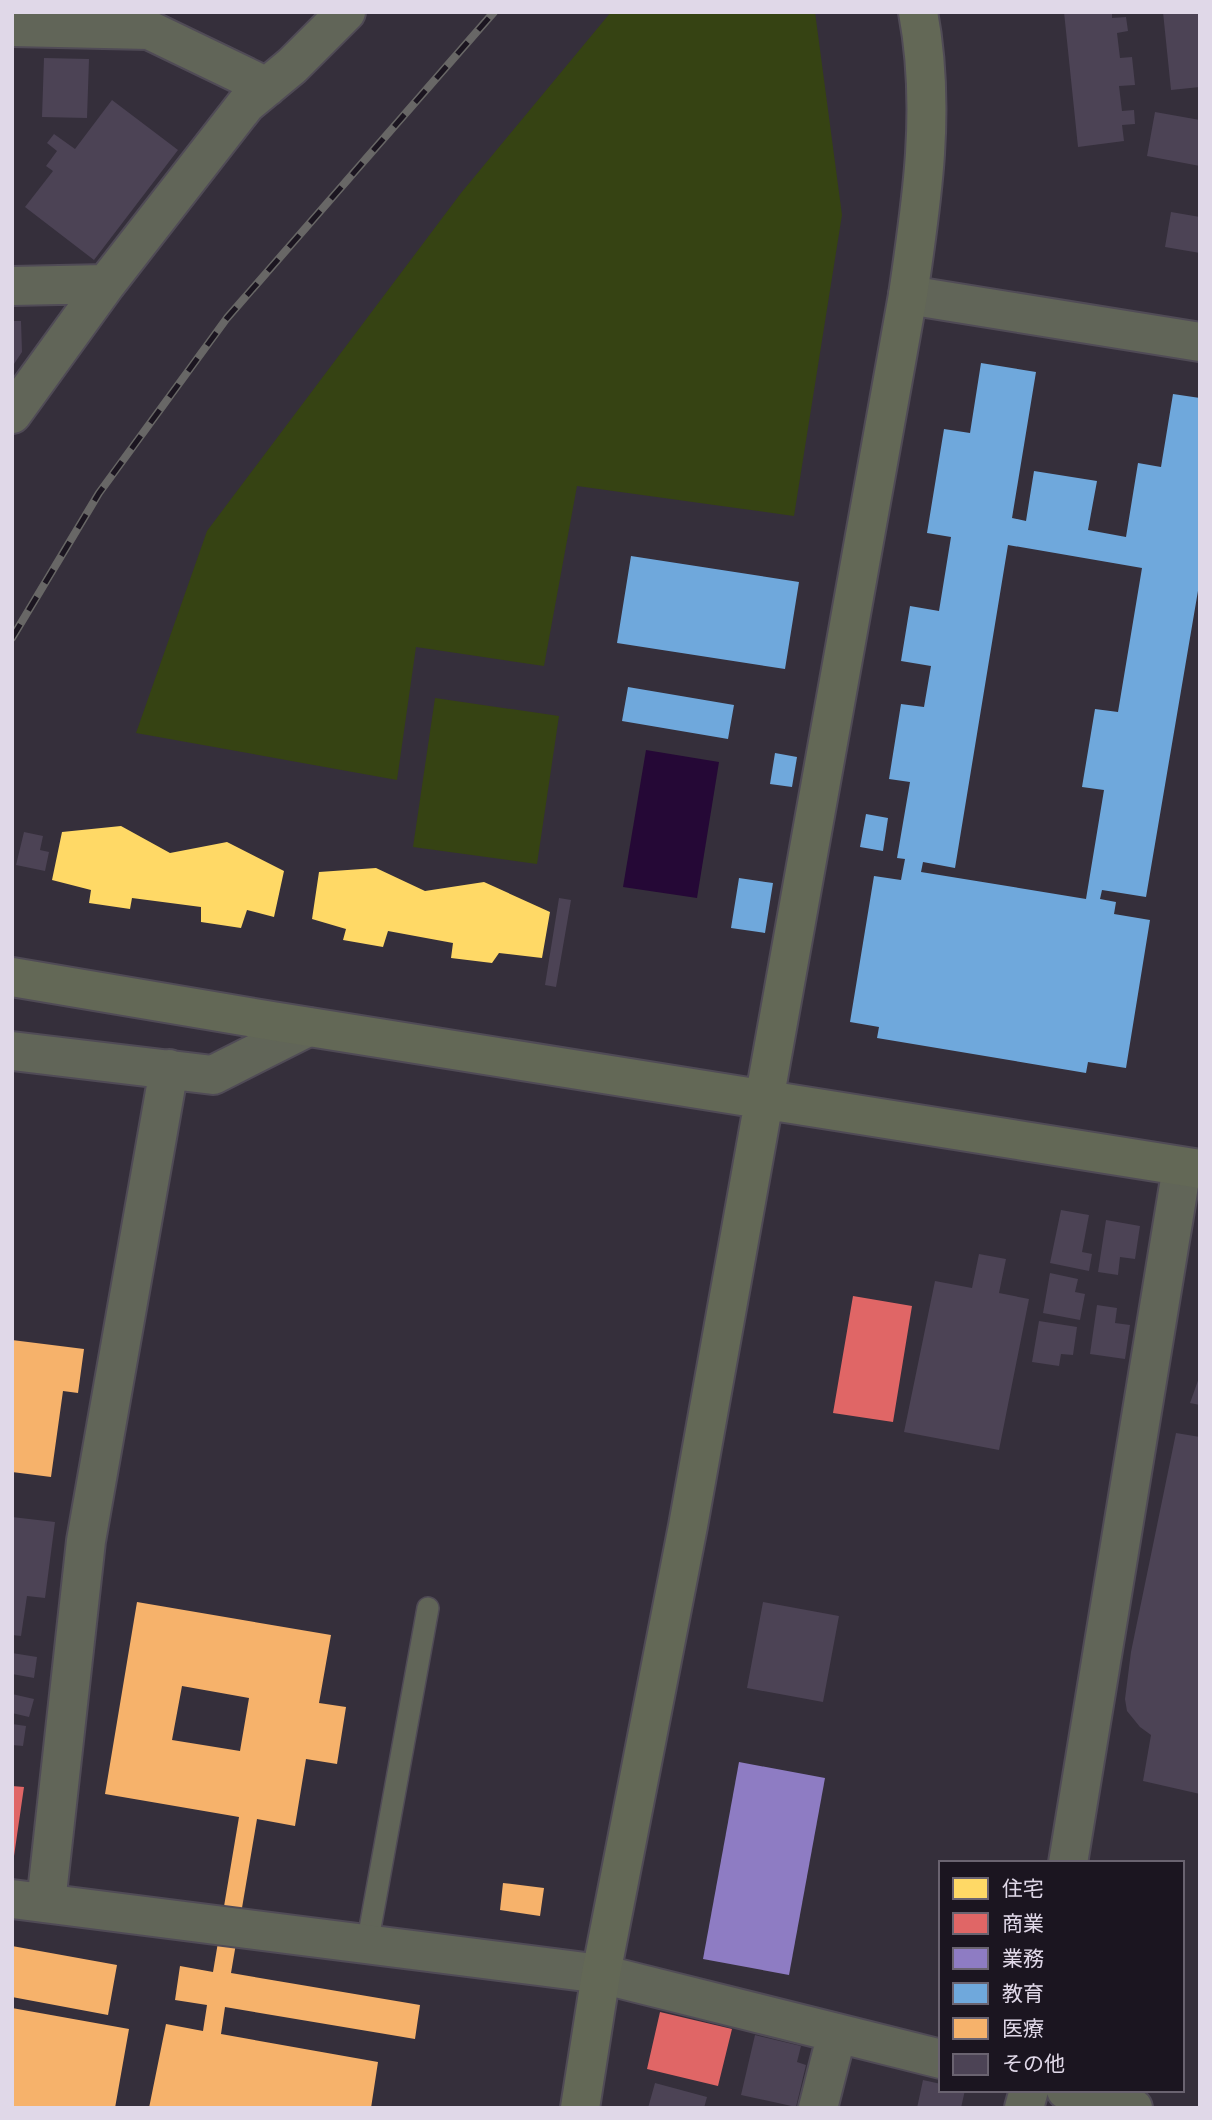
<svg xmlns="http://www.w3.org/2000/svg" width="1212" height="2120" font-family="Montserrat,'Noto Sans JP',sans-serif">
  <style>
    .green { fill: #364313 }
    .water { fill: #250836 }
    .homes { fill: #ffd966 }
    .shops { fill: #e06666 }
    .offices { fill: #8e7cc3 }
    .schools { fill: #6fa8dc; fill-rule: evenodd }
    .health { fill: #f6b26b; fill-rule: evenodd }
    .building { fill: #4c4355 }
    .lines { fill: none; stroke-linecap: round; stroke-linejoin: round }
    .lane-casing { stroke: #504b56; stroke-width: 24 }
    .street-casing { stroke: #504b56; stroke-width: 42 }
    .secondary-casing { stroke: #504b56; stroke-width: 42 }
    .lane { stroke: #616558; stroke-width: 21 }
    .street { stroke: #616558; stroke-width: 38 }
    .secondary { stroke: #636856; stroke-width: 38 }
    .rail-casing { stroke: #686766; stroke-width: 8 }
    .rail { stroke: #1b1520; stroke-width: 5; stroke-dasharray: 16; stroke-linecap: butt }
  </style>
  <rect width="100%" height="100%" fill="#352f3b"/>
  <path class="green" d="M611 12H815L842 215 794 516 577 486 544 666 416 647 397 780 136 733 207 531 461 193Z
    M435 698 559 716 537 864 413 847Z"/>
  <path class="water" d="M646 750 719 762 697 898 623 887Z"/>
  <path class="homes" d="M121 826 170 853 227 842 284 871 274 917 247 910 241 928 201 922V907L132 898 130 909 89 903 91 890 52 880 62 832Z
    M376 868 425 891 484 882 550 912 542 958 499 953 492 963 451 958 453 943 388 931 383 947 343 940 346 929 312 919 319 872Z"/>
  <path class="shops" d="M853 1296 912 1306 893 1422 833 1413Z
    M12 1786 24 1787 14 1856H12Z
    M660 2012 732 2029 718 2086 647 2069Z"/>
  <path class="offices" d="M739 1762 825 1778 789 1975 703 1959Z"/>
  <path class="schools" d="M981 363 1036 372 1012 518 1026 521 1034 471 1097 481 1088 530 1126 537 1138 463 1161 467 1173 394 1200 398V579L1146 897 1102 890 1100 899 1116 902 1114 914 1150 920 1126 1068 1088 1062 1086 1073 877 1038 879 1027 850 1022 874 876 901 880 905 859 897 858 910 782 889 779 901 704 924 707 931 666 901 661 910 606 939 611 951 537 927 533 944 429 970 433ZM1008 545 1142 568 1118 712 1095 709 1082 787 1104 790 1086 899 921 872 923 862 955 868Z
    M631 556 799 582 785 669 617 643Z
    M628 687 734 705 728 739 622 721Z
    M775 753 797 757 792 787 770 784Z
    M866 814 888 818 883 851 860 847Z
    M739 878 773 883 765 933 731 928Z"/>
  <path class="health" d="M12 1340 84 1349 78 1393 63 1391 51 1477 12 1472Z
    M137 1602 331 1635 319 1703 346 1707 337 1764 306 1759 295 1826 257 1819 231 1973 420 2005 415 2039 225 2007 221 2034 378 2062 371 2108H149L166 2024 203 2031 207 2005 175 2000 180 1966 213 1972 239 1817 105 1794ZM182 1686 249 1698 240 1751 172 1740Z
    M503 1883 544 1888 540 1916 500 1910Z
    M12 1946 117 1965 108 2015 12 1997Z
    M12 2008 129 2029 115 2108H12Z"/>
  <path class="building" d="M1064 12H1112V18L1126 17 1128 31 1117 33 1120 58 1132 57 1135 85 1119 86 1122 111 1134 110 1135 124 1122 125 1124 141 1078 147Z
    M1163 12H1200V87L1171 90Z
    M44 58 89 59 87 118 42 117Z
    M112 100 178 150 94 260 25 207 53 171 46 166 57 151 47 143 54 134 75 149Z
    M1155 112 1200 120V166L1147 156Z
    M1171 212 1200 217V253L1165 247Z
    M12 321H21L22 352 12 367Z
    M24 832 43 836 40 850 49 852 45 871 16 865Z
    M559 898 571 900 556 987 545 985Z
    M1061 1210 1089 1215 1082 1252 1092 1254 1089 1271 1050 1263Z
    M1106 1220 1140 1226 1135 1259 1120 1257 1118 1275 1098 1272Z
    M979 1254 1006 1259 999 1293 1029 1299 999 1450 904 1432 935 1281 972 1288Z
    M1050 1273 1078 1279 1075 1292 1085 1294 1080 1320 1043 1313Z
    M1097 1305 1117 1308 1115 1323 1130 1325 1125 1359 1090 1354Z
    M1039 1321 1077 1327 1073 1355 1061 1354 1059 1366 1032 1362Z
    M1200 1375V1405L1190 1403Z
    M1176 1433 1200 1437V1794L1143 1781 1151 1735 1140 1727 1127 1711 1125 1699 1131 1652Z
    M12 1517 55 1522 45 1598 27 1596 21 1636 12 1635Z
    M763 1602 839 1616 823 1702 747 1688Z
    M12 1653 37 1657 34 1678 12 1674Z
    M12 1694 34 1699 29 1717 12 1713Z
    M12 1724 26 1726 23 1746 12 1745Z
    M755 2035 801 2046 797 2062 806 2065 796 2107 741 2095Z
    M923 2080 941 2084V2090H965L961 2108H917Z
    M655 2083 707 2097 704 2108H648Z"/>
  <g class="lines">
    <g class="lane-casing">
      <path id="lane" d="M367 1945 428 1608"/>
    </g>
    <g class="street-casing">
      <path id="street" d="M12 27 149 30 267 87
        M12 286 106 284
        M908 295 1200 342
        M12 414 106 284 246 104 292 66 346 12
        M12 1051 213 1075 308 1027
        M1068 1863 1182 1167
        M12 1899 601 1974 941 2059
        M46 1903 86 1541 169 1069
        M1066 2090 1133 2108
        M818 2108 837 2033
        M1024 2108 1029 2090"/>
    </g>
    <g class="secondary-casing">
      <path id="secondary" d="M12 977 272 1021 1200 1169
        M580 2108 601 1974 688 1526 908 295C922 201 936 107 918 12"/>
    </g>
    <use href="#lane" class="lane"/>
    <use href="#street" class="street"/>
    <use href="#secondary" class="secondary"/>
    <g class="rail-casing">
      <path id="rail" d="M12 638 99 493 227 318 494 12"/>
    </g>
    <use href="#rail" class="rail"/>
  </g>
  <rect width="1212" height="2120" fill="none" stroke="#e0d8e8" stroke-width="28"/>
  <rect x="939" y="1861" width="245" height="231" fill="#1b1520" stroke="#6a6370" stroke-width="2"/>
  <rect x="953" y="1878" width="35" height="21" fill="#ffd966" stroke="#6a6370" stroke-width="2"/>
  <text x="1002" y="1896" font-size="21" fill="#e0d8e8">住宅</text>
  <rect x="953" y="1913" width="35" height="21" fill="#e06666" stroke="#6a6370" stroke-width="2"/>
  <text x="1002" y="1931" font-size="21" fill="#e0d8e8">商業</text>
  <rect x="953" y="1948" width="35" height="21" fill="#8e7cc3" stroke="#6a6370" stroke-width="2"/>
  <text x="1002" y="1966" font-size="21" fill="#e0d8e8">業務</text>
  <rect x="953" y="1983" width="35" height="21" fill="#6fa8dc" stroke="#6a6370" stroke-width="2"/>
  <text x="1002" y="2001" font-size="21" fill="#e0d8e8">教育</text>
  <rect x="953" y="2018" width="35" height="21" fill="#f6b26b" stroke="#6a6370" stroke-width="2"/>
  <text x="1002" y="2036" font-size="21" fill="#e0d8e8">医療</text>
  <rect x="953" y="2054" width="35" height="21" fill="#4c4355" stroke="#6a6370" stroke-width="2"/>
  <text x="1002" y="2071" font-size="21" fill="#e0d8e8">その他</text>
</svg>
